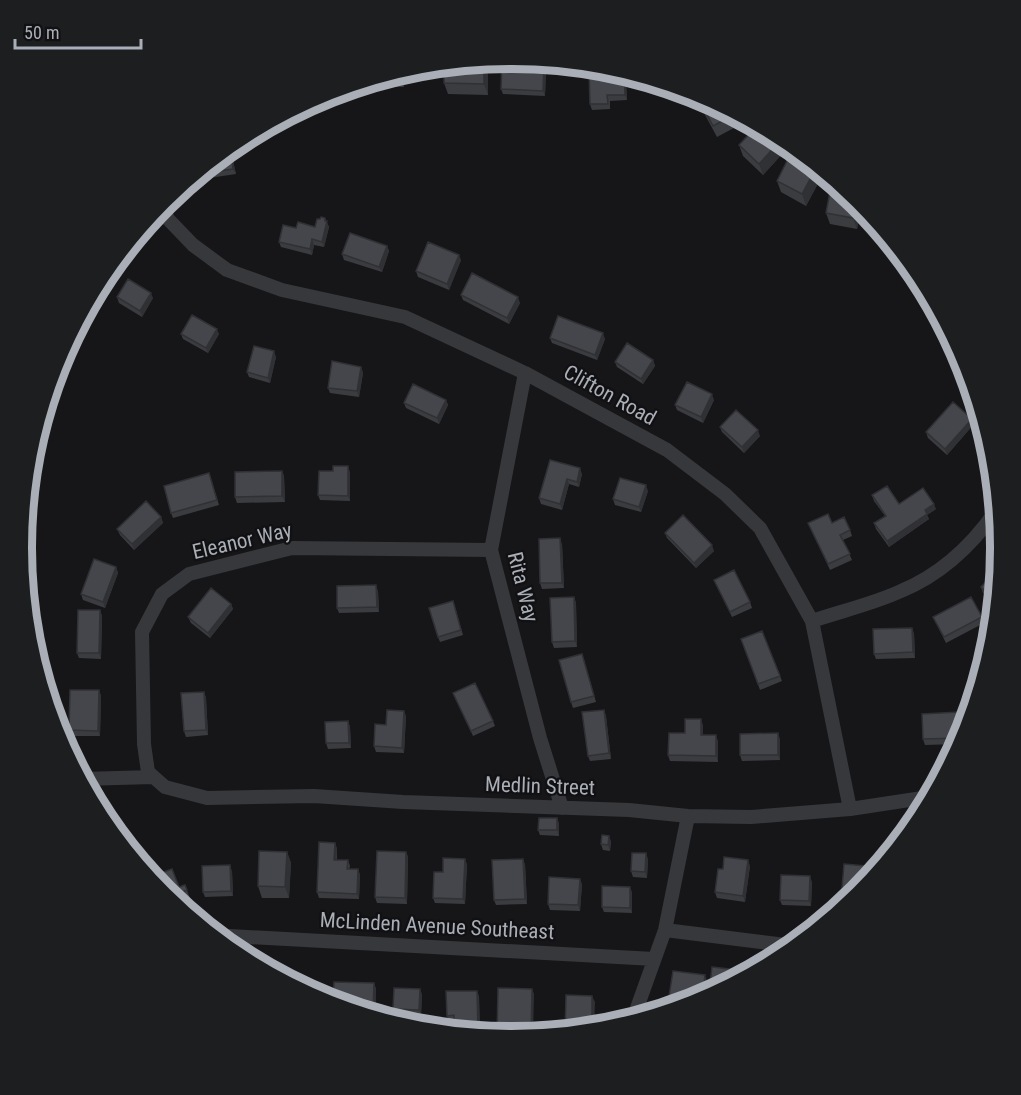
<svg xmlns="http://www.w3.org/2000/svg" width="1021" height="1095" font-family="'Roboto Condensed',sans-serif">
  <style>
    .lines { fill: none; stroke-linecap: round; stroke-linejoin: round }
    .street { stroke: #37383c; stroke-width: 14 }
    .wall { fill: #3b3c40 }
    .shaded-wall { fill: #303134 }
    .building { fill: #45464b; stroke: #303134; stroke-width: 1.5 }
    .labels { text-anchor: middle; stroke-width: 4.5; stroke-linejoin: round; paint-order: stroke }
    .street-label { font-size: 21px; fill: #a9aeb7; stroke: #111113 }
    .rim { fill: none; stroke: #a9aeb7; stroke-width: 8 }
  </style>
  <rect width="100%" height="100%" fill="#161618"/>
  <g class="lines">
    <path class="street" d="M161 205 168 219 193 245 227 270 282 290 405 317 525 373 667 450 725 494 760 528 812 621 850 809
      M525 373 491 550 540 738 562 808
      M491 550 292 548 189 574 162 594 142 632 144 744 148 772 165 787 207 798 314 796 403 802 629 810 688 816 751 817 850 809 929 797
      M812 621C841 611 873 604 901 591 940 575 972 545 996 511
      M82 779 153 777
      M665 930 793 946
      M219 939 230 936 654 959
      M633 1019 665 930 688 816"/>
  </g>
  <path class="wall" d="M488 63V95L448 94 444 83Z
    M544 63 546 69 545 96 503 94 501 89Z
    M613 70 625 73 627 100 610 101V109L592 110 590 104Z
    M404 71V87H352Z
    M705 99 747 121 717 137 704 113 700 102Z
    M762 138 784 152 763 175 743 156 739 145Z
    M230 148 236 174 196 180 195 176Z
    M822 176 806 206 781 192 777 181Z
    M857 202 862 207 857 229 830 224 826 213Z
    M325 218 329 227 324 247 314 245 312 255 281 247 279 242 315 227 320 219Z
    M387 246 389 251 382 272 344 260 342 254Z
    M461 260 449 290 418 277 416 271Z
    M461 295 520 303 509 324 463 300Z
    M117 297 153 298 142 317 119 303Z
    M181 334H219L208 353 183 339Z
    M550 338 605 339 597 360 552 343Z
    M276 357 270 383 249 377 247 372Z
    M653 360 655 366 643 384 617 367 615 362Z
    M361 367 363 373 359 397 330 393 328 388Z
    M446 400 448 405 439 424 406 408 404 403Z
    M714 400 703 423 677 410 675 405Z
    M974 424 947 455 928 438 926 432Z
    M720 427 760 436 744 453 722 432Z
    M550 460 582 474 579 487 569 484 562 510 541 504 539 498Z
    M282 471 284 476 285 502 237 503 235 497Z
    M333 471 350 472V501L320 500 318 495Z
    M211 479 219 505 173 518 171 513Z
    M648 491 641 512 615 505 613 499Z
    M872 495 899 504 936 509 927 515 929 519 889 547 876 529 874 523 885 516 874 501Z
    M161 517 163 523 134 550 120 535 117 529Z
    M808 523H832L850 530 852 536 843 540 852 560 830 570Z
    M665 533 714 551 696 568 667 538Z
    M562 544 564 588 542 589 540 583Z
    M116 567 118 573 105 608 83 600 81 594Z
    M998 569 994 604 983 593 981 587Z
    M714 580 750 602 752 608 732 617Z
    M378 591 379 612 339 613 337 608Z
    M574 597 576 603 577 647 554 648 552 642Z
    M231 604 233 609 210 638 191 623 188 617Z
    M455 607 463 635 440 642 438 637Z
    M100 610 102 616 101 659 79 658 77 653Z
    M933 617H982L984 623 946 643Z
    M762 631 782 681 760 690 741 639Z
    M914 633 915 658 876 659 874 654Z
    M584 660 596 702 573 708 571 702Z
    M99 690 101 696 100 736H71L69 730Z
    M204 692 206 698 208 735 186 737 184 731Z
    M453 693 493 721 495 726 473 736Z
    M604 710 606 716 611 759 590 761 588 756Z
    M406 716 404 753 376 752 374 746 386 725Z
    M962 718 963 734 958 744 925 745 923 739Z
    M348 721 350 727 351 748 328 749 326 743Z
    M703 725V735L718 741V762L670 761 668 755 685 733Z
    M780 739V760L742 761 740 755Z
    M557 818 559 824V836L540 835 538 830Z
    M611 841 610 851 603 850 601 844Z
    M337 848V860H348L350 866 349 869H358L360 875 359 899 319 898 317 892Z
    M287 852 291 863 289 898H262L258 886Z
    M406 852 408 857 407 904 377 903 375 897Z
    M648 859 647 878 633 877 631 871Z
    M467 864 465 904 435 903 433 898 443 872Z
    M525 864 527 904 496 905 494 900Z
    M750 866 745 902 717 898 715 892 723 869Z
    M877 867 878 868 856 894 843 905 841 900Z
    M232 871 233 896 205 897 203 892Z
    M812 882 811 906 782 905 780 900Z
    M582 884 580 911 550 910 548 904Z
    M185 885 191 901 179 906 164 893Z
    M632 892V913L604 912 602 907Z
    M374 983 376 989 375 1016 333 1003Z
    M422 994 421 1015H395L393 1009Z
    M479 996 480 1034 454 1031V1021H449L447 1016Z"/>
  <path class="shaded-wall" d="M487 60 488 63V95L484 84V61Z
    M544 63 546 69 545 96 543 91Z
    M404 71V87L401 82 402 72Z
    M624 73 626 75 627 100 625 95Z
    M780 141 784 152 763 175 759 164Z
    M230 148 231 152 236 174 233 169Z
    M816 168 820 172 822 176 806 206 802 194Z
    M856 201 862 207 857 229 853 218Z
    M325 218 329 227 324 247 322 242Z
    M312 239 314 245 312 255 310 249Z
    M387 246 389 251 382 272 379 267Z
    M459 255 461 260 449 290 447 284Z
    M151 293 153 298 142 317 140 311Z
    M518 297 520 303 509 324 507 318Z
    M217 329 219 334 208 353 206 348Z
    M603 333 605 339 597 360 595 355Z
    M274 351 276 357 270 383 268 378Z
    M653 360 655 366 643 384 641 379Z
    M361 367 363 373 359 397 357 391Z
    M712 394 714 400 703 423 701 417Z
    M446 400 448 405 439 424 437 418Z
    M972 419 974 424 947 455 945 449Z
    M758 430 760 436 744 453 742 447Z
    M348 466 350 472V501L348 496Z
    M580 468 582 474 579 487 577 482Z
    M282 471 284 476 285 502 282 496Z
    M567 479 569 484 562 510 560 504Z
    M646 485 648 491 641 512 639 507Z
    M934 504 936 509 927 515 929 519 889 547 887 541Z
    M161 517 163 523 134 550 132 544Z
    M560 538 562 544 564 588 562 583Z
    M712 545 714 551 696 568 694 563Z
    M116 567 118 573 105 608 103 602Z
    M376 585 378 591 379 612 377 607Z
    M574 597 576 603 577 647 575 641Z
    M231 604 233 609 210 638 208 633Z
    M100 610 102 616 101 659 99 653Z
    M912 628 914 633 915 658 913 652Z
    M99 690 101 696 100 736 98 731Z
    M204 692 206 698 208 735 206 730Z
    M604 710 606 716 611 759 609 753Z
    M404 711 406 716 404 753 402 748Z
    M960 712 962 718 963 734 961 738Z
    M701 719 703 725V740L701 735Z
    M348 721 350 727 351 748 349 743Z
    M778 733 780 739V760L778 755Z
    M716 735 718 741V762L716 756Z
    M557 818 559 824V836L557 830Z
    M609 836 611 841 610 851 608 845Z
    M335 843 337 848 336 865 334 860Z
    M287 852 291 863 289 898 285 887Z
    M406 852 408 857 407 904 405 898Z
    M646 853 648 859 647 878 645 872Z
    M465 859 467 864 465 904 463 899Z
    M523 859 525 864 527 904 525 899Z
    M748 860 750 866 745 902 743 896Z
    M230 865 232 871 233 896 231 891Z
    M358 869 360 875 359 899 357 894Z
    M810 876 812 882 811 906 809 901Z
    M580 879 582 884 580 911 578 905Z
    M630 887 632 892V913L630 908Z
    M705 975 707 981 705 996 702 998Z
    M374 983 376 989 375 1016 373 1011Z
    M420 989 422 994 421 1015 419 1010Z
    M532 989 534 994 533 1035H531Z
    M477 991 479 996 480 1034H479L478 1032Z
    M592 996 595 1002 594 1029H592Z"/>
  <path class="building" d="M484 61V84L444 83V65Z
    M502 61 544 63 543 91 501 89Z
    M613 70 624 73 625 95H607L608 104H590L589 71Z
    M402 72 401 82 369 81Z
    M705 99 734 115 713 126 700 101Z
    M753 130 762 138 767 132 774 136 780 141 759 164 739 145Z
    M230 148 233 169 198 174Z
    M789 157 799 162 802 157 816 168 802 194 777 181Z
    M832 181 856 201 853 218 826 213Z
    M321 217 325 218V221H327L322 242 312 239 310 249 279 242 283 225 296 228 298 222 315 227 317 219H320Z
    M350 233 387 246 379 267 342 254Z
    M428 242 459 255 447 284 416 271Z
    M472 273 518 297 507 318 461 295Z
    M128 279 151 293 140 311 117 297Z
    M192 315 217 329 206 348 181 334Z
    M558 316 603 333 595 355 550 338Z
    M627 343 653 360 641 379 615 362Z
    M254 346 274 351 268 378 247 372Z
    M332 361 361 367 357 391 328 388Z
    M687 382 712 394 701 417 675 405Z
    M413 384 446 400 437 418 404 403Z
    M953 402 972 419 945 449 926 432Z
    M736 410 758 430 742 447 720 427Z
    M550 460 580 468 577 482 567 479 560 504 539 498Z
    M333 466H348V496L318 495 319 471H333Z
    M282 471V496L235 497V472Z
    M209 473 217 500 171 513 164 486Z
    M620 478 646 485 639 507 613 499Z
    M887 486 899 504 923 488 934 504 925 510 927 514 887 541 874 523 886 516 872 495Z
    M146 501 161 517 132 544 117 529Z
    M828 514 832 523 844 517 850 530 840 535 850 554 828 564 808 523Z
    M683 515 712 545 694 563 665 533Z
    M560 538 562 583H540L539 539Z
    M94 559 116 567 103 602 81 594Z
    M998 569 995 601 981 587Z
    M734 570 750 602 730 612 714 580Z
    M376 585 377 607 337 608V586Z
    M211 588 231 604 208 633 188 617Z
    M574 597 575 641 552 642 550 598Z
    M971 597 982 617 944 637 933 617Z
    M453 601 461 630 438 637 429 608Z
    M78 610H100L99 653H77Z
    M912 628 913 652 874 654 873 629Z
    M762 631 780 676 758 684 741 639Z
    M582 654 594 696 571 702 559 660Z
    M475 683 493 721 471 731 453 693Z
    M70 690H99L98 731 69 730Z
    M204 692 206 730 184 731 181 693Z
    M387 710 404 711 402 748 374 746 375 724 386 725Z
    M604 710 609 753 588 756 582 712Z
    M960 712 961 738 923 739 922 714Z
    M685 719H701V735H716V756L668 755 669 733H685Z
    M348 721 349 743H326L325 722Z
    M778 733V755H740V734Z
    M539 818H557V830H538Z
    M602 835 609 836 608 845 601 844Z
    M319 842 335 843 334 860H348L347 869H358L357 894 317 892Z
    M259 851 287 852 285 887 258 886Z
    M377 851 406 852 405 898 375 897Z
    M632 853H646L645 872 631 871Z
    M724 857 748 860 743 896 715 892 718 869H723Z
    M443 858 465 859 463 899 433 898 434 872H443Z
    M523 859 525 899 494 900 492 860Z
    M844 864 877 867V869L856 894 848 900H841Z
    M230 865 231 891 203 892 202 866Z
    M172 869 179 887 185 885 187 890 169 897 164 893 150 877Z
    M781 875 810 876 809 901 780 900Z
    M549 877 580 879 578 905 548 904Z
    M602 886 630 887V908L602 907Z
    M712 967 746 971V974L709 994Z
    M673 971 705 975 702 998 698 1000 667 1009Z
    M334 982 374 983 373 1011H360L333 1003Z
    M301 988H308V992Z
    M394 988 420 989 419 1010 393 1009Z
    M498 988 532 989 531 1035 510 1037 497 1036Z
    M446 991H477L478 1032 454 1031V1015L447 1016Z
    M566 995 592 996V1029L565 1032Z"/>
  <g class="labels">
    <g class="street-label">
      <text transform="translate(610 395) rotate(29)" y="7">Clifton Road</text>
      <text transform="translate(242 541) rotate(-13)" y="7">Eleanor Way</text>
      <text transform="translate(523 587) rotate(76)" y="7">Rita Way</text>
      <text transform="translate(540 786) rotate(2)" y="7">Medlin Street</text>
      <text transform="translate(437 926) rotate(3)" y="7">McLinden Avenue Southeast</text>
    </g>
  </g>
  <path d="M0 0H1021V1095H0ZM510 69H512A478 478 0 0 1 990 547V548A478 478 0 0 1 512 1026H510A478 478 0 0 1 32 548V547A478 478 0 0 1 510 69Z" fill="#1d1e20" fill-rule="evenodd"/>
  <path class="rim" d="M510 69H512A478 478 0 0 1 990 547V548A478 478 0 0 1 512 1026H510A478 478 0 0 1 32 548V547A478 478 0 0 1 510 69Z"/>
  <path d="M15 39v9h126v-9" fill="none" stroke="#a9aeb7" stroke-width="3"/>
  <text x="24" y="39" font-size="18" fill="#a9aeb7" stroke="#111113" stroke-width="4.5" paint-order="stroke">50 m</text>
</svg>
